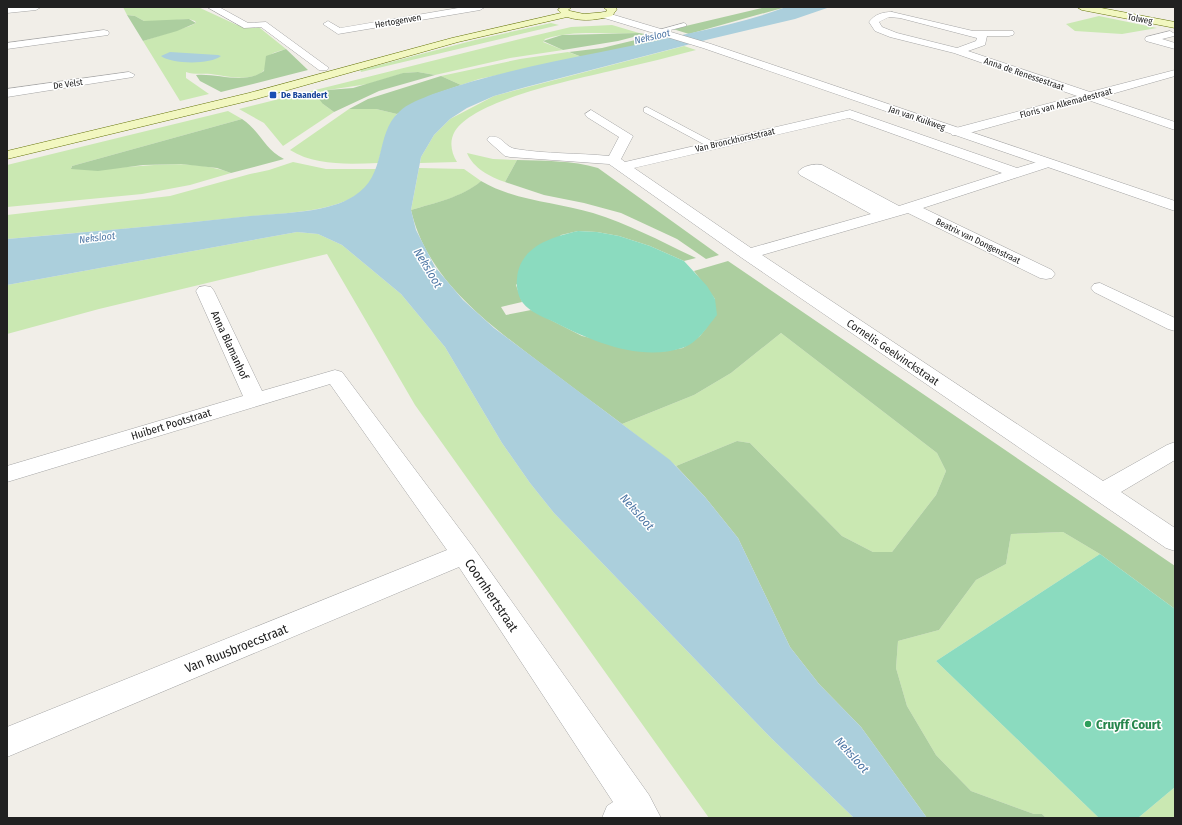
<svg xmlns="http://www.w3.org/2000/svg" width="1182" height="825" font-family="'Fira Sans Condensed',sans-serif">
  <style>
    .grass { fill: #cae8b2 }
    .forest { fill: #acce9f }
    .pitch { fill: #8bdbbf }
    .water { fill: #abcfdc }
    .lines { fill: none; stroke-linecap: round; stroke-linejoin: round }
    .service-casing { stroke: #a5a5a5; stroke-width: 1 }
    .pedestrian-casing { stroke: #a5a5a5; stroke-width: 1 }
    .minor-casing { stroke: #a5a5a5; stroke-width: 1 }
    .tertiary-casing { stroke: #a5a5a5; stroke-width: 1 }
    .secondary-casing { stroke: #66750b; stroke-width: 1 }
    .service { fill: #fff; fill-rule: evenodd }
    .pedestrian { fill: #fff; fill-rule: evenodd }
    .minor { fill: #fff; fill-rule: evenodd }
    .tertiary { fill: #fff; fill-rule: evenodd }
    .secondary { fill: #f2f7c0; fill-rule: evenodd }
    .transit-dot { fill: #1a4fb4; stroke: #fff; stroke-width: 1.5 }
    .leisure-dot { fill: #2e9e5b; stroke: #fff; stroke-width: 1.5 }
    .labels { text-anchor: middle; stroke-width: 3; stroke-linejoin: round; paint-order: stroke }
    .far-street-label { font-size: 9px; fill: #212121; stroke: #fff }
    .far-transit-label { font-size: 9px; font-weight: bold; fill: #164399; stroke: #fff; text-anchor: start }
    .far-water-label { font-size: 10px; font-style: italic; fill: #4e77a5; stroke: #fff }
    .street-label { font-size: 11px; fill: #212121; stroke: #fff }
    .water-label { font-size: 12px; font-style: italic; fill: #4e77a5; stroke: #fff }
    .near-street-label { font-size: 13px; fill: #212121; stroke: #fff }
    .near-leisure-label { font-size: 13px; font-weight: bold; fill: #27864d; stroke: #fff; text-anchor: start }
  </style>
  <rect width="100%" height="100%" fill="#f1eee8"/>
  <path class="grass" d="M123 7H198L237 25 255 24 286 49C274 53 265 53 266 67 258 84 225 76 211 74 202 73 195 75 186 72V78L209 94 180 101 143 41 190 26 196 23 195 21 189 19 153 22 144 21 135 16 127 15Z
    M1099 16 1157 28 1122 34 1075 31 1066 24Z
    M551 23 559 25 361 72 360 70 475 40Z
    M612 25 639 33C608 35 575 29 545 39L543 42 563 50 510 58 435 75 418 72 404 73 368 84 328 90 323 104 334 112 283 146 264 123 239 109 520 39 571 27Z
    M684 46 696 50C670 57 645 63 619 69 582 78 476 98 455 131 449 141 451 152 457 162L420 163 421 157 434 135 450 119 494 96Z
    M568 52 582 57 479 79 461 85 441 76 520 59Z
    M349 109H376L397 114C386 128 383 146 378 163 349 164 315 166 290 150Z
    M228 111 242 119 72 166 71 168C125 173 178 154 231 173L190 185 142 194 7 207V165Z
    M467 153 493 159 517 160 505 182C490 177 473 168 467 153Z
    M293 162 326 169H376C372 188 352 200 334 205 303 214 267 214 234 218 159 226 83 232 7 239V215L170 196 250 174 269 170Z
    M419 168 464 169 481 181C464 197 434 203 411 210Z
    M297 232 318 234 342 245 401 294 445 347 502 443 530 483 554 513 771 738 854 818H709L415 405 327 254 99 309 7 334V285Z
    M781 333 937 453 946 471 936 495 892 552H873L842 536 750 443 737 441 676 466 622 424 694 395 731 373Z
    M1063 532 1100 554 936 661 1099 818H1046L1042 814H1034L971 791 936 755 907 706 896 668 898 641 939 630 976 580 1006 564 1011 534Z
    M1175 787V818H1138Z"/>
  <path class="forest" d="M766 7H786L689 34 673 29Z
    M127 15 135 16 144 21 189 19 196 23 177 31 143 41Z
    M639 33 645 34 618 41 563 50 543 41 562 35Z
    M652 36 663 40 582 57 569 52 602 48Z
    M286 49 308 70 221 92 200 81 196 75C218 73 244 85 264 71L266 56Z
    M418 72 435 75 379 91 334 112 323 104 319 99 324 92 328 90 353 88 403 73Z
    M441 76 461 85 432 95 397 114 376 109H349L368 99Z
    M242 119C261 132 264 149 284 159L231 173 217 168 181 164 143 165 98 171 71 169 72 166Z
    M517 160C544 161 572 160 598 168L719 255 706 259 677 239 621 213 584 203 544 195 505 182Z
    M481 181C515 201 556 202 593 213 629 224 662 242 696 258L684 261 650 246 619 236 597 232 578 231 561 235 516 285 522 302 501 307 506 315 531 310 582 336 652 352 666 351 683 348 700 336 707 327 715 299 694 271 728 261 1175 566V609L1100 554 1063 532 1011 534 1006 564 976 580 939 630 898 641 896 668 907 706 936 755 971 791 1034 814H1042L1046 818H927L861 727 819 684 790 647 738 538 705 497 676 466 737 441 750 443 842 536 873 552H892L936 495 946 471 937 453 781 333 731 373 694 395 622 424C595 404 567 383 539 362 486 322 427 279 411 210 434 203 463 197 481 181Z"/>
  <path class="pitch" d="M578 231 597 232 619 236 650 246 684 261 707 286 715 299 717 315C707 327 698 343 682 348 640 362 591 341 554 322 543 317 530 312 523 303 518 297 516 286 517 279 519 247 551 237 578 231Z
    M1100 554 1175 609V787L1138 818H1099L936 661Z"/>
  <path class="water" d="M786 7H830L795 19 706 40 526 87 494 96 467 108 450 119 434 135 421 157 411 210 416 230 435 267 463 300 494 328 670 460 705 497 738 538 790 647 819 684 861 727 927 818H854L771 738 554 513 530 483 502 443 445 347 401 294 342 245 318 234 297 232 7 285V239C88 232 169 225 250 216 281 213 328 213 354 196 388 175 374 135 399 112 408 103 421 99 433 94 514 65 606 53 691 33 723 26 755 19 786 7Z
    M170 52 218 55 221 56C210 65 171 64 161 56Z"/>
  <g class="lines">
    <g class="service-casing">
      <path id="service" d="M684 23 686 24V26L659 33 655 31Z
        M647 107 715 143 717 145 712 148 709 147 644 112V108Z"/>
    </g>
    <g class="pedestrian-casing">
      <path id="pedestrian" d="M207 7H219L248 23 266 22 329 68 327 70H319L261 27 244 28Z"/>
    </g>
    <g class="minor-casing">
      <path id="minor" d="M7 7H41L36 10 7 13Z
        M464 7H485L480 10 338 34 323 24 328 21 340 28Z
        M892 12 973 31H1013L1014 33 1013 35 1009 36H987L985 45 968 51 1090 92 1175 70V76L1101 97 1175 122V130L1088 100 962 135H952L950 132 952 129 1077 96 954 53 890 37 875 31 869 22C875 14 883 12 892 12ZM889 17 900 18 977 38 976 41 957 48 897 33 882 27 879 22Z
        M104 30 108 31 109 33 108 35 7 49V43Z
        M1170 31 1175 34 1174 36 1162 39 1175 43V49L1146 41 1145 39 1146 37Z
        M129 72 135 75 133 77 7 97V89Z
        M591 110 633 136 621 159 625 162 850 110 1017 168 1047 159 1052 160 1054 163 1052 166 923 208 1052 270 1055 274 1052 278 1046 279 1040 278 908 213 762 255 1103 481 1167 445 1175 442V460L1121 492 1175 528V551L1166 548 742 258 609 164 510 157 505 156 487 140 489 137C502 134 505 148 516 149 546 154 578 153 609 156L619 137 587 117 585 114ZM849 118 1002 173 899 206 822 165C815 163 802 166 798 172L800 175 871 214 751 248 634 168Z
        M1100 283 1175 318V331L1168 329 1094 292 1091 288 1094 284Z
        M205 286 211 287 214 291 262 391 335 370 342 372 473 547 649 795 661 818H602L607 806 613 802 459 567 7 757V727L447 550 330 384 7 482V466L243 396 196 291 199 287Z"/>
    </g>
    <g class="tertiary-casing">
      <path id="tertiary" d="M604 12 711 44 1175 201V211L703 48 601 17V13Z"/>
    </g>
    <g class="secondary-casing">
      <path id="secondary" d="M561 7H572L568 10 570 11 584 14 606 12 607 10 603 7H615L617 9 612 16C597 20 582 22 567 17L458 42 256 99 7 159V151L249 93 452 38 561 13 558 10Z
        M1077 7H1096L1175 22V28L1082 10Z"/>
    </g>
    <use href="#service" class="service"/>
    <use href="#pedestrian" class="pedestrian"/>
    <use href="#minor" class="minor"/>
    <use href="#tertiary" class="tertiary"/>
    <use href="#secondary" class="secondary"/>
  </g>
  <rect class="transit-dot" x="269" y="91" width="8" height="8" rx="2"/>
  <circle class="leisure-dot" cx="1088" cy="724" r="4"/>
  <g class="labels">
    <g class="far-street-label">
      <text transform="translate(1140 19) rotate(11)" y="3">Tolweg</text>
      <text transform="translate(398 21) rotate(-10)" y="3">Hertogenven</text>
      <text transform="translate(1024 74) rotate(19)" y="3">Anna de Renessestraat</text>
      <text transform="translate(68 84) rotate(-8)" y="3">De Velst</text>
      <text transform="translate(1066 103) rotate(-15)" y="3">Floris van Alkemadestraat</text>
      <text transform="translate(917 118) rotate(19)" y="3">Jan van Kuikweg</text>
      <text transform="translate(735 140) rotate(-13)" y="3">Van Bronckhorststraat</text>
      <text transform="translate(978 241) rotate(26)" y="3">Beatrix van Dongenstraat</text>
    </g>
    <g class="far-transit-label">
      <text x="281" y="98">De Baandert</text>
    </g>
    <g class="far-water-label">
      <text transform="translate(652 36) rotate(-13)" y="4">Neksloot</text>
      <text transform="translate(97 237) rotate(-7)" y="4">Neksloot</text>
    </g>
    <g class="street-label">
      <text transform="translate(230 345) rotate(65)" y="4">Anna Blamanhof</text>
      <text transform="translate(893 352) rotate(34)" y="4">Cornelis Geelvinckstraat</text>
      <text transform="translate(171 424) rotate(-17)" y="4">Huibert Pootstraat</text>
    </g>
    <g class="water-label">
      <text transform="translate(428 268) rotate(59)" y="4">Neksloot</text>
      <text transform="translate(637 512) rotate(48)" y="4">Neksloot</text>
      <text transform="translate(852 755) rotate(48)" y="4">Neksloot</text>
    </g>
    <g class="near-street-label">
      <text transform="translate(492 595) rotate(56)" y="5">Coornhertstraat</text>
      <text transform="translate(236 648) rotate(-22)" y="5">Van Ruusbroecstraat</text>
    </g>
    <g class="near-leisure-label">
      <text x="1096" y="729">Cruyff Court</text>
    </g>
  </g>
  <rect width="1182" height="825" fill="none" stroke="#212121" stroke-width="16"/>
</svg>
